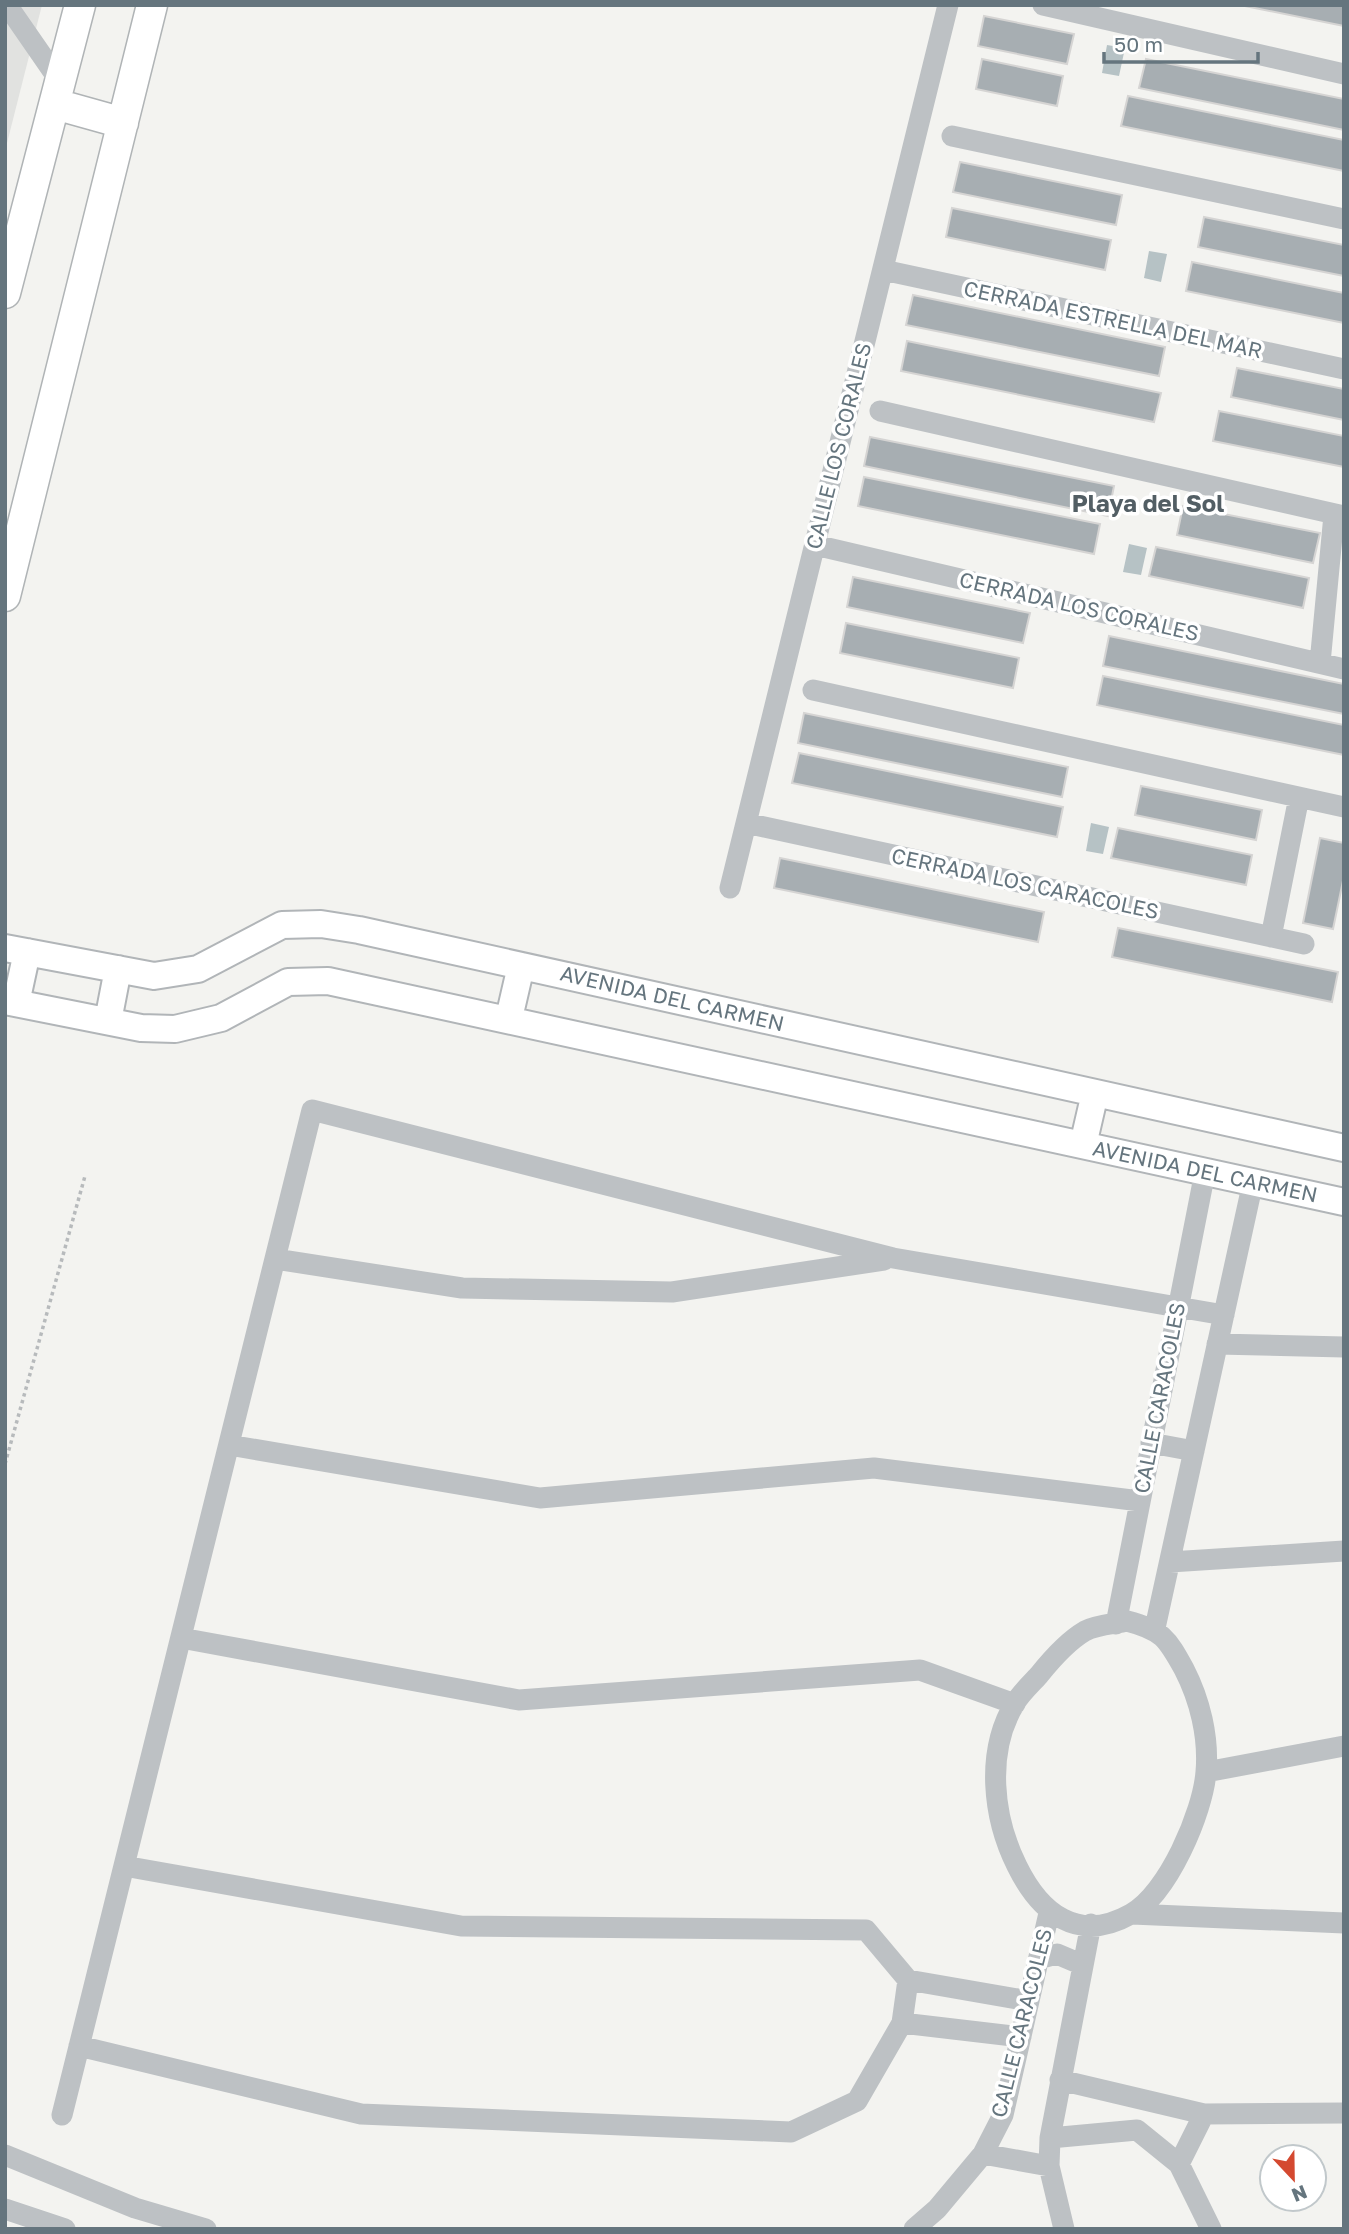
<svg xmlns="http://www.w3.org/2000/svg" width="1349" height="2234" font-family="'Golos Text',sans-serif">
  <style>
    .built { fill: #e1e2e0 }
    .water { fill: #b6c2c5 }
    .building { fill: #a7aeb2; stroke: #d5d4d3; stroke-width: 2 }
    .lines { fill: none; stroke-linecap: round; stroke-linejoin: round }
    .major-casing { stroke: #b1b5b8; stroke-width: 30 }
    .highway-casing { stroke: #b0b4b6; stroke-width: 33 }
    .path { stroke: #b7babc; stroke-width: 3.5; stroke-dasharray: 3.5 3.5; stroke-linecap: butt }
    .minor { stroke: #bdc1c4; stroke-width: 21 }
    .major { stroke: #fff; stroke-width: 26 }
    .highway { stroke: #fff; stroke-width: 30 }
    .labels { text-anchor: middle; stroke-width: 7; stroke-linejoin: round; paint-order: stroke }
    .street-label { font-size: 21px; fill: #65757e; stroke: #fff }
    .quarter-label { font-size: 24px; font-weight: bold; fill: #525e64; stroke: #fff }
  </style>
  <rect width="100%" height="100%" fill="#f3f3f0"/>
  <path class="built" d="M5 5H42L5 151Z"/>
  <path class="water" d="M1107 45 1125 48 1119 76 1102 73Z
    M1149 251 1167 254 1161 282 1144 278Z
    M1129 544 1147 548 1141 575 1123 572Z
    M1091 823 1109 827 1103 854 1086 851Z"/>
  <path class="building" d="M1240 5H1344V26Z
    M984 16 1074 34 1067 64 978 46Z
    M982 59 1063 76 1057 106 976 89Z
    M1146 59 1344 99V130L1139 88Z
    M1128 96 1344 140V171L1121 126Z
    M960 162 1122 195 1116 225 953 192Z
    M952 208 1111 240 1105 270 946 237Z
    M1204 217 1344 245V276L1198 247Z
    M1192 262 1344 293V323L1186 291Z
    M913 295 1165 347 1159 376 906 325Z
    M907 341 1161 393 1154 422 901 371Z
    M1237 368 1344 389V420L1231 397Z
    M1219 411 1344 436V467L1213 441Z
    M870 437 1114 486 1108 516 864 466Z
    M864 477 1100 524 1094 554 858 506Z
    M1183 506 1320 533 1313 563 1177 535Z
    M1156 547 1309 578 1303 608 1149 576Z
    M853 577 1030 613 1023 643 847 607Z
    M846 623 1019 658 1013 688 840 653Z
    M1109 636 1344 684V714L1103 666Z
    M1103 676 1344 725V755L1097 705Z
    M804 713 1068 767 1062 797 798 743Z
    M799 753 1063 807 1057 837 792 783Z
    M1141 786 1262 810 1256 840 1135 815Z
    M1118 828 1252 855 1246 885 1111 858Z
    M1320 838 1344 843V876L1333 929 1303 923Z
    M780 858 1044 912 1038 942 774 888Z
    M1118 928 1338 972 1332 1002 1112 957Z"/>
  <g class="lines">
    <g class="major-casing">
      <path id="major" d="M5 948 154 976 198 969 282 925 321 924 359 930 1344 1148
        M5 1001 141 1028 175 1029 221 1018 288 982 328 981 1344 1202
        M16 1003 27 952
        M509 1018 521 966
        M108 1021 118 969
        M1083 1145 1095 1093"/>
    </g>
    <g class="highway-casing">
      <path id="highway" d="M55 104 123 123
        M5 293 80 5
        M5 596 152 5"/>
    </g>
    <path class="path" d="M5 1464 85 1176"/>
    <path class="minor" d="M7 5 61 83
      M1043 5 1344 74
      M952 136 1344 219
      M883 270 1344 369
      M880 411 1344 516
      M815 545 1344 669
      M1320 663 1334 515
      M813 690 1344 807
      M746 823 1304 944
      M730 888 948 5
      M1271 937 1299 797
      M275 1259 462 1288 672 1292 884 1260
      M1217 1344 1344 1347
      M1151 1443 1194 1451
      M229 1445 540 1498 874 1468 1140 1501
      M1170 1562 1344 1551
      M1127 1621C1162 1630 1167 1638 1184 1669 1200 1700 1209 1737 1206 1772 1203 1812 1168 1894 1131 1914 1078 1944 1040 1913 1017 1866 993 1818 985 1752 1015 1703 1021 1693 1031 1684 1039 1675 1051 1660 1068 1641 1085 1631 1096 1625 1114 1624 1127 1621Z
      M1116 1624 1205 1172
      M1155 1628 1253 1182
      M181 1638 519 1700 920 1670 1015 1704
      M1206 1772 1344 1746
      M1132 1914 1344 1923
      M1039 1959 1057 1954 1083 1965
      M908 1980 1029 2001
      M902 2023 1021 2037
      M79 2046 361 2114 791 2132 857 2101 902 2023 908 1980 866 1930 461 1926 124 1866
      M1060 2080 1204 2114
      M62 2115 312 1110 893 1258 1224 1315
      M1050 2138 1137 2130 1179 2164
      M983 2154 1049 2166
      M5 2155 135 2208 206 2229
      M5 2209 65 2229
      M914 2229 937 2209 983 2154 1003 2115 1049 1913
      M1064 2229 1049 2166 1050 2138 1091 1924
      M1211 2229 1179 2164 1204 2114 1344 2113"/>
    <use href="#major" class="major"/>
    <use href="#highway" class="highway"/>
  </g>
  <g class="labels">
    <g class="street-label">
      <text transform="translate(1113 320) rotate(12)" y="7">CERRADA ESTRELLA DEL MAR</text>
      <text transform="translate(839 446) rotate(-76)" y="7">CALLE LOS CORALES</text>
      <text transform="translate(1079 607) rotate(13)" y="7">CERRADA LOS CORALES</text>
      <text transform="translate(1025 884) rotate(12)" y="7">CERRADA LOS CARACOLES</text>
      <text transform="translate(672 999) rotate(13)" y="7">AVENIDA DEL CARMEN</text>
      <text transform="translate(1205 1172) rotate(12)" y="7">AVENIDA DEL CARMEN</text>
      <text transform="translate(1160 1398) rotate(-79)" y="7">CALLE CARACOLES</text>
      <text transform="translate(1022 2023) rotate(-76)" y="7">CALLE CARACOLES</text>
    </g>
    <g class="quarter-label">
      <text x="1148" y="512">Playa del Sol</text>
    </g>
  </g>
  <rect width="1349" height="2234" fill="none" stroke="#65757e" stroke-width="14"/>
  <g transform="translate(1293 2178) rotate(158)"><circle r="33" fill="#ffffff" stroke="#c1c8cb" stroke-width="2"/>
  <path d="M0-5L12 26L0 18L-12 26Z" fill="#d44930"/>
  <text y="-10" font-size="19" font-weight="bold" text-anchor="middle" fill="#65757e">N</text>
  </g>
  <path d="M1104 52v10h154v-10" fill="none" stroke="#65757e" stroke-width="3.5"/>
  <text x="1114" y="52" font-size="21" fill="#65757e" stroke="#ffffff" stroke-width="5" paint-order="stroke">50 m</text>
</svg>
